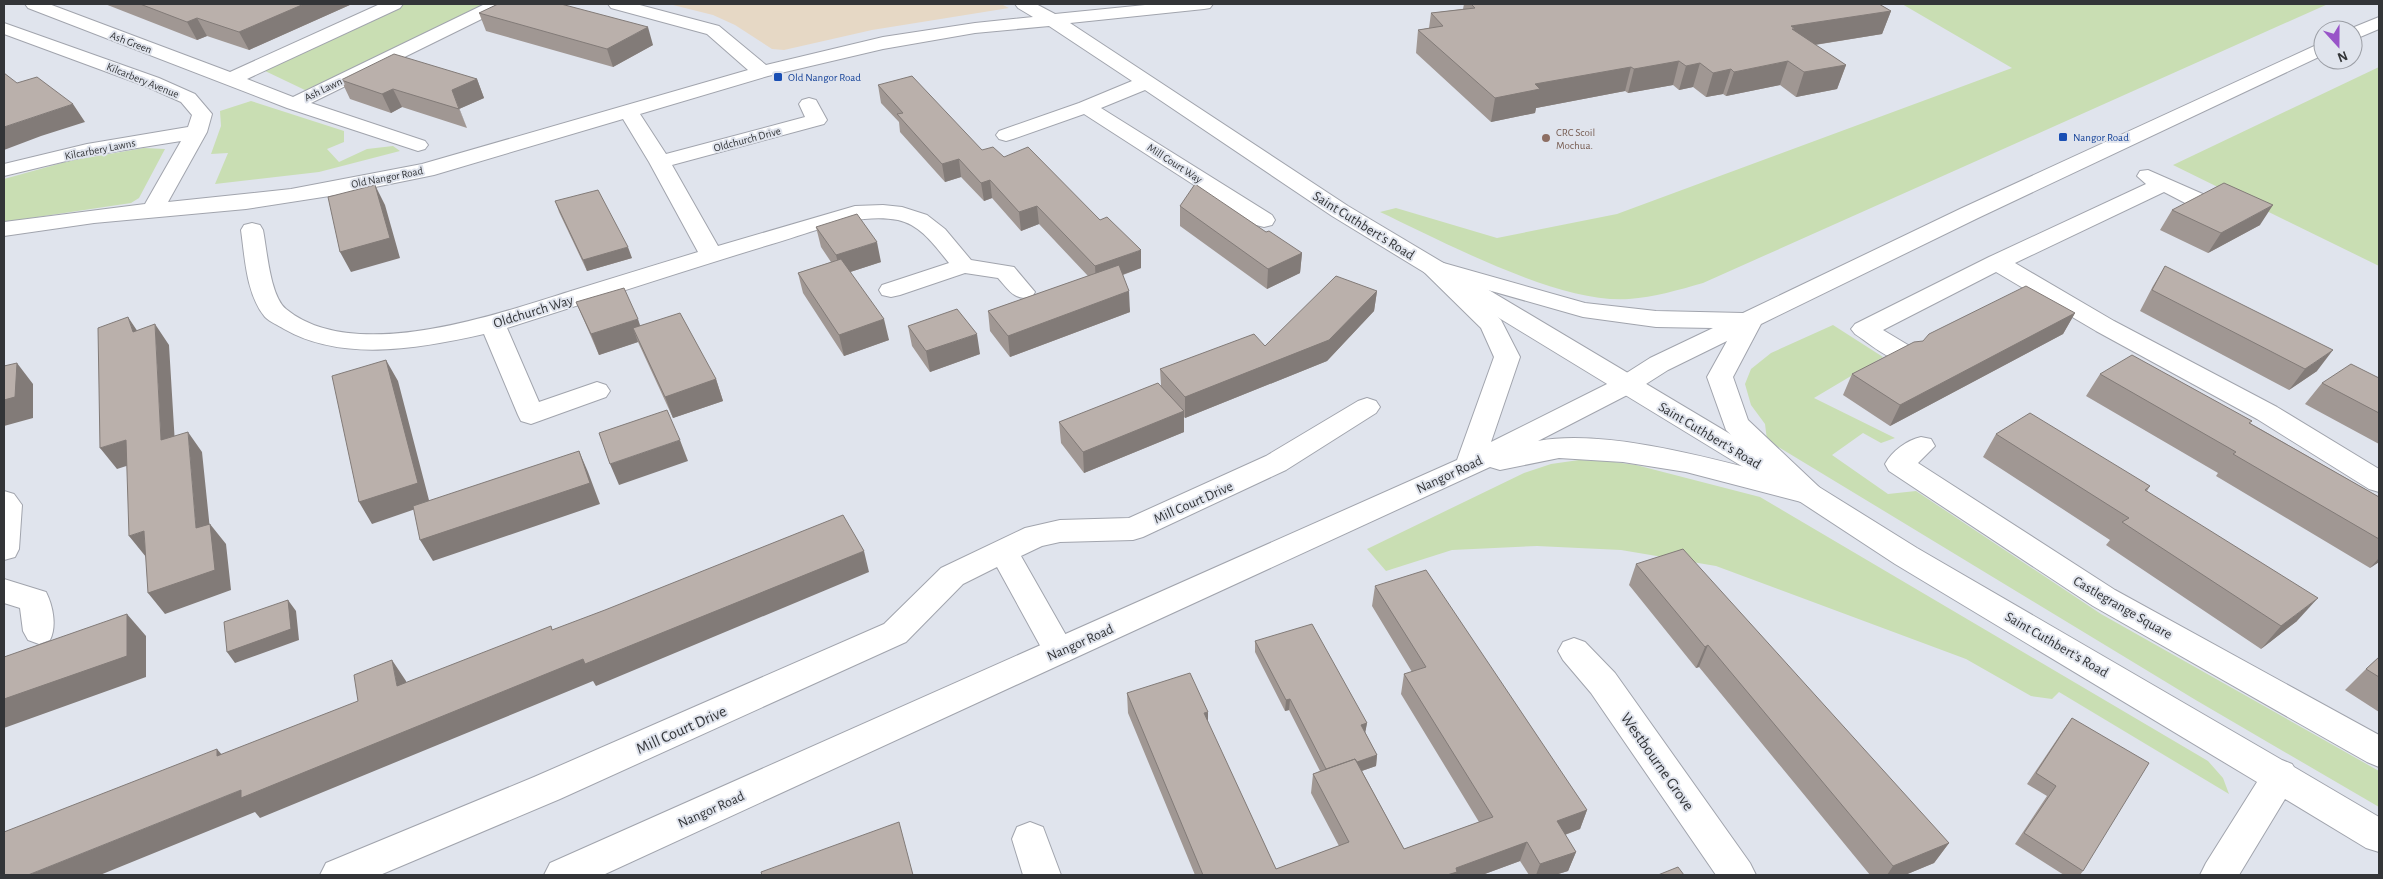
<svg xmlns="http://www.w3.org/2000/svg" width="2383" height="879" font-family="'Alegreya Sans',sans-serif">
  <style>
    .commercial { fill: #e6d8c5 }
    .green { fill: #c9deb3 }
    .lines { fill: none; stroke-linecap: round; stroke-linejoin: round }
    .minor-casing { stroke: #a1a4ad; stroke-width: 2 }
    .major-casing { stroke: #a1a4ad; stroke-width: 2 }
    .minor { fill: #fff; fill-rule: evenodd }
    .major { fill: #fff; fill-rule: evenodd }
    .wall { fill: #a09793 }
    .shaded-wall { fill: #827b78 }
    .building { fill: #bab0ab; stroke: #827b78 }
    .transit-dot { fill: #1a4fb4; stroke: #e0e4ed; stroke-width: 2 }
    .education-dot { fill: #8d6e63; stroke: #e0e4ed; stroke-width: 2 }
    .labels { text-anchor: middle; stroke-width: 4; stroke-linejoin: round; paint-order: stroke }
    .far-street-label { font-size: 11px; fill: #333538; stroke: #e0e4ed }
    .far-transit-label { font-size: 11px; fill: #164399; stroke: #e0e4ed; text-anchor: start }
    .far-education-label { font-size: 11px; fill: #785e54; stroke: #e0e4ed; text-anchor: start }
    .street-label { font-size: 14px; fill: #333538; stroke: #e0e4ed }
    .near-street-label { font-size: 16px; fill: #333538; stroke: #e0e4ed }
  </style>
  <rect width="100%" height="100%" fill="#e0e4ed"/>
  <path class="commercial" d="M669 4H1001L1009 8 872 30 784 50 772 49 735 25 713 15Z"/>
  <path class="green" d="M405 4H486L307 91 263 70Z
    M1902 4H2328L1703 283C1679 290 1654 297 1629 299 1559 304 1444 242 1380 212L1396 208 1497 238 1617 214 2012 68Z
    M2379 67V266L2173 165Z
    M251 101 344 131V142L327 149 339 162 367 149 393 146 400 151 319 172 215 184 228 153 211 154 221 126 220 111Z
    M144 148 165 149 139 198 131 203 4 222V179L69 161Z
    M1833 325 1883 357 1814 398 1895 438 1881 443 1863 433 1832 455 1888 494 1916 491 2101 614 2379 771V807L2194 699 1767 440 1765 424 1751 405 1745 384 1751 369 1771 353Z
    M1579 460 1607 461 1636 465 1760 497 2208 761 2223 778 2229 794 2059 692 2052 699 2031 696 1966 659 1716 566 1621 550 1537 546 1452 550 1386 571 1367 549 1524 473 1551 464Z"/>
  <g class="lines">
    <g class="minor-casing">
      <path id="minor" d="M25 4H49L230 72 380 4H403L400 8 247 79 293 97 485 4H507L504 8 311 103 425 141 428 145 425 149 418 151 287 108 28 8Z
        M608 4H636L719 26 766 65 883 37 975 23 1033 17 1018 8 1015 4H1036L1055 14 1155 4H1213L1210 8 1204 9 1070 23 1348 206 1819 487 1917 548 2282 760 2292 764 2294 767 2379 817V852L2366 848 2285 799 2239 875H2200L2206 863 2257 782 1895 564 1799 501 1332 216 1145 90 1101 108 1272 215 1275 220 1272 225 1264 227 1256 225 1084 114 1013 139 1006 141 999 139 996 135 999 131 1079 103 1132 81 1049 26 975 33 883 49 768 76 640 114 666 154 805 117 799 104 802 100 809 98 816 100 827 120 824 124 672 165 718 246 855 206 883 205 902 207 927 215 945 229 971 260 1014 267 1035 292 1032 297C1014 301 1009 290 998 278L965 273 900 295 891 297 882 295 879 290 882 285 949 263C935 246 921 225 898 220 856 212 811 233 772 244 683 271 595 300 507 328L539 402 597 382 606 385 610 391 606 397 531 424 521 421 518 415 484 334C422 348 343 363 284 329 278 325 270 322 265 317 246 294 245 258 241 230L244 225 252 223 260 225 263 230C267 250 270 296 286 309 354 365 497 314 571 291 613 278 655 265 698 252L649 162 623 119 434 175 336 195 246 209 94 223 4 236V222L145 204 181 141 87 156 4 176V164L87 144 188 127 192 115 181 102 145 86 4 34V23L159 78 195 94 212 114 207 132 168 202 291 189 422 164 748 70 707 34 611 8Z
        M2148 170 2205 195 2208 200 2205 205 2197 207 2189 205 2164 192 2015 263 2114 321 2277 407 2379 469V492L2369 489 2257 419 2096 331 1996 272 1883 330 1913 348 1917 354 1913 360C1892 365 1872 345 1855 334L1851 329 1855 324 1989 257 2146 184 2137 176 2140 171Z
        M1367 398 1376 401 1380 407 1376 413 1286 470 1143 537 1133 540 1060 542 1042 546 1021 556 1075 651 1070 660 1059 664 1048 660 997 567 963 584 906 642 560 799 380 875H320L326 863 534 777 884 624 941 568 1025 528 1060 520 1129 518 1266 456 1358 401Z
        M1921 437 1931 439 1935 446 1918 463 2115 590 2379 735V767L2367 762 2093 606 1889 471 1885 464C1892 451 1907 440 1921 437Z
        M4 491 14 494 22 505 19 549 15 557 4 560Z
        M4 579 46 592C53 606 57 626 50 640L39 644 28 640 23 631 20 608 4 603Z
        M1574 638 1585 642 1615 673 1750 863 1756 875H1716L1591 693 1563 660 1558 651 1563 642Z
        M1030 822 1043 827 1061 875H1023L1012 839 1017 827Z"/>
    </g>
    <g class="major-casing">
      <path id="major" d="M2379 17V29L2353 40V30H2347Z
        M2323 42V55L1978 218 1761 324 1733 377 1748 420 1819 487 1823 494 1819 501 1809 504 1686 472 1623 462 1559 458 1500 470 1490 467 603 875H544L550 863 1457 460 1494 357 1481 328 1424 272 1420 267 1424 262 1432 260 1440 262 1585 303 1656 311 1743 313 1962 208ZM1463 283 1583 317 1656 327 1713 328 1650 358 1617 379 1491 442 1520 357 1501 320ZM1727 341 1707 377 1726 430 1771 474C1706 457 1604 429 1538 441L1635 391 1668 370Z"/>
    </g>
    <use href="#minor" class="minor"/>
    <use href="#major" class="major"/>
  </g>
  <path class="wall" d="M105 4H352L249 50 207 36 197 40Z
    M1464 4H1879L1891 11 1882 34 1815 45 1846 65 1837 89 1796 97 1780 85 1726 96 1723 94 1706 97 1693 87 1679 90 1673 85 1628 93 1625 91 1536 108 1535 113 1491 122 1416 53 1418 30 1429 28 1431 13 1463 9Z
    M479 13 653 45 613 67 486 31Z
    M477 79 484 98 459 109 467 128 402 107 391 113 350 99 341 80Z
    M878 85 982 150 1004 157 1141 268 1123 275 1130 312 1010 357 990 331 988 311 1088 276 1039 224 1021 231 992 198 984 201 961 177 945 182 900 132 899 122 881 103Z
    M555 201 632 258 587 271 559 212Z
    M1180 206 1266 232 1302 253 1300 273 1267 289 1180 226Z
    M2172 210 2260 225 2208 253 2160 230Z
    M816 227 881 262 850 272 889 340 844 356 803 293 798 273 831 262 821 247Z
    M2165 266 2317 371 2289 390 2140 311 2153 286Z
    M1377 291 1374 311 1327 361 1185 418 1184 417V432L1084 473 1061 443 1059 422 1161 385 1160 369 1265 346Z
    M576 302 640 326 716 379 723 401 673 418 638 342 599 355Z
    M2075 313 2063 334 1890 426 1843 395 1852 374 1923 341Z
    M908 326 980 354 930 372 912 346Z
    M2100 374 2250 423 2379 497V562L2370 568 2216 476 2218 473 2086 396Z
    M2379 378V444L2305 404 2322 383Z
    M1996 434 2150 486 2147 491 2297 621 2261 649 2106 545 2110 540 1983 457Z
    M1636 564 1949 843 1934 863 1905 875H1870L1699 667 1696 668 1629 585Z
    M1375 586 1587 810 1580 829 1565 835 1576 852 1568 871 1555 875H1529L1520 861 1482 875H1195L1128 713 1127 693 1208 724 1276 869 1339 846 1311 793 1313 774 1320 771 1289 710 1285 711 1255 652V641L1367 723 1365 732 1377 755 1376 766 1362 771 1404 849 1479 822 1401 694 1404 674 1412 672 1372 606Z
    M2379 657V712L2345 690 2366 669Z
    M2072 718 2083 871 2080 875H2064L2015 844 2047 796 2027 784 2064 729Z"/>
  <path class="shaded-wall" d="M304 4H352L249 50 239 32Z
    M1891 11 1882 34 1788 49 1791 26Z
    M197 18 207 36 197 40 187 22Z
    M648 27 653 45 613 67 607 49Z
    M1679 61 1673 85 1628 93 1634 69Z
    M1788 61 1780 85 1726 96 1734 72Z
    M1700 63 1693 87 1679 90 1686 66Z
    M1846 65 1837 89 1796 97 1804 72Z
    M1631 67 1625 91 1536 108 1535 113 1491 122 1495 98 1535 84Z
    M1731 69 1723 94 1706 97 1713 73Z
    M477 79 484 98 459 109 467 128 452 90Z
    M393 89 402 107 391 113 382 94Z
    M73 104 85 122 41 136 4 150V127Z
    M959 159 961 177 945 182 942 164Z
    M990 180 992 198 984 201 981 183Z
    M375 185 385 205 400 258 351 272 340 252Z
    M2273 205 2260 225 2208 253 2221 233Z
    M1037 206 1039 224 1021 231 1019 212Z
    M877 242 881 262 841 275 836 255Z
    M628 247 632 258 587 271 583 260Z
    M1141 250V268L1096 284 1095 266Z
    M1302 253 1300 273 1267 289 1268 269Z
    M1129 291 1130 312 1010 357 1008 336Z
    M1377 291 1374 311 1327 361 1185 418V397Z
    M2075 313 2063 334 1890 426 1900 405Z
    M128 317 142 338 133 332Z
    M638 319 645 340 633 328 638 342 599 355 591 334Z
    M884 319 889 340 844 356 839 335Z
    M155 324 169 345 176 461 161 440Z
    M977 334 980 354 930 372 926 351Z
    M2333 350 2317 371 2289 390 2305 369Z
    M386 360 398 381 430 504 372 524 359 502Z
    M17 363 33 384V418L4 426V400Z
    M716 379 723 401 673 418 665 397Z
    M1184 411V432L1084 473 1083 452Z
    M188 432 202 452 212 549 196 528Z
    M126 440 142 461 117 469 100 448Z
    M680 440 688 461 619 485 610 464Z
    M579 451 588 472 600 504 433 561 420 540Z
    M210 524 226 544 231 590 165 614 148 593Z
    M144 531 146 557 129 536Z
    M864 551 869 572 596 686 593 681 260 818 255 812 100 875H28L241 790 583 659Z
    M2379 558V562L2370 568Z
    M2318 598 2297 621 2261 649 2281 626Z
    M288 600 296 611 299 640 235 663 227 652Z
    M127 614 146 636V677L4 728V699Z
    M1708 645 1699 667 1696 668 1705 647Z
    M392 660 406 681 411 707 397 686Z
    M1290 699 1289 710 1285 711 1286 700Z
    M1208 712V731L1204 713Z
    M1367 723 1365 734 1361 725Z
    M217 749 235 770 217 756Z
    M1377 755 1376 766 1326 783 1327 772Z
    M1587 810 1580 829 1550 840 1557 821Z
    M1527 842 1520 861 1482 875H1447L1456 868Z
    M1949 843 1934 863 1905 875H1887L1893 866Z
    M1576 852 1568 871 1555 875H1536L1540 864Z"/>
  <path class="building" d="M140 4H304L239 32 197 18 187 22Z
    M498 4H561L648 27 607 49 479 13Z
    M1471 4H1879L1891 11 1791 26 1795 29H1792L1846 65 1804 72 1788 61 1734 72 1731 69 1713 73 1700 63 1686 66 1679 61 1634 69 1631 67 1535 84 1540 89 1495 98 1418 30 1443 26 1431 13 1475 8Z
    M394 54 477 79 452 90 459 109 393 89 382 94 341 80Z
    M4 73 17 83 37 77 73 104 4 127Z
    M912 76 982 150 993 147 1004 157 1028 147 1100 220 1107 217 1141 250 1095 266 1037 206 1019 212 990 180 981 183 959 159 942 164 897 114 903 113 878 85Z
    M2224 183 2273 205 2221 233 2172 210Z
    M1195 184 1266 232 1269 231 1302 253 1268 269 1180 206Z
    M375 185 390 238 340 252 328 197Z
    M598 190 628 247 583 260 555 201Z
    M857 214 877 242 836 255 816 227Z
    M841 259 884 319 839 335 798 273Z
    M1119 265 1129 291 1008 336 988 311Z
    M2165 266 2333 350 2305 369 2152 290Z
    M1336 276 1377 291 1329 340 1185 397 1160 369 1254 334 1265 346Z
    M2026 286 2075 313 1900 405 1852 374 1914 342 1923 341 1929 334Z
    M624 288 638 319 591 334 576 302Z
    M957 309 977 334 926 351 908 326Z
    M680 313 716 379 665 397 633 328Z
    M128 317 133 332 155 324 161 440 188 432 196 528 210 524 215 570 148 593 144 531 129 536 126 440 100 448 98 328Z
    M2132 355 2252 421 2249 423 2379 497V539L2233 454 2236 452 2100 374Z
    M386 360 418 483 359 502 332 376Z
    M17 363 15 397 4 400V366Z
    M2351 364 2379 378V413L2322 383Z
    M1158 383 1184 411 1083 452 1059 422Z
    M667 410 680 440 610 464 599 433Z
    M2030 413 2150 486 2145 490 2318 598 2281 626 2122 522 2129 518 1996 434Z
    M579 451 590 483 420 540 413 506Z
    M843 515 864 551 585 664 583 659 241 798V790L28 875H4V832L217 749V756L358 701 354 675 392 660 397 686 551 626 552 630 605 610Z
    M1683 549 1949 843 1893 866 1708 645 1705 647 1636 564Z
    M1426 570 1587 810 1557 821 1576 852 1540 864 1527 842 1456 868 1457 872 1447 875H1203L1127 693 1190 673 1208 712 1204 713 1276 869 1349 842 1313 774 1355 759 1404 849 1493 817 1404 674 1426 667 1375 586Z
    M288 600 291 629 227 652 224 622Z
    M127 614V656L4 699V657Z
    M1312 624 1367 723 1361 725 1377 755 1357 762 1355 759 1326 769 1290 699 1286 700 1255 641Z
    M2379 657V677L2366 669Z
    M2072 718 2149 763 2083 871 2024 833 2056 786 2036 773Z
    M899 822 913 875H762L761 872Z
    M1678 867 1684 875H1658Z"/>
  <g class="transit-dot">
    <rect x="773" y="72" width="10" height="10" rx="2.5"/>
    <rect x="2058" y="132" width="10" height="10" rx="2.5"/>
  </g>
  <circle class="education-dot" cx="1546" cy="138" r="5"/>
  <g class="labels">
    <g class="far-street-label">
      <text transform="translate(131 42) rotate(21)" y="4">Ash Green</text>
      <text transform="translate(143 80) rotate(22)" y="4">Kilcarbery Avenue</text>
      <text transform="translate(323 89) rotate(-26)" y="4">Ash Lawn</text>
      <text transform="translate(747 139) rotate(-15)" y="4">Oldchurch Drive</text>
      <text transform="translate(100 149) rotate(-11)" y="4">Kilcarbery Lawns</text>
      <text transform="translate(1175 163) rotate(33)" y="4">Mill Court Way</text>
      <text transform="translate(387 177) rotate(-11)" y="4">Old Nangor Road</text>
    </g>
    <g class="far-transit-label">
      <text x="788" y="81">Old Nangor Road</text>
      <text x="2073" y="141">Nangor Road</text>
    </g>
    <g class="far-education-label">
      <text x="1556" y="136">CRC Scoil<tspan x="1556" dy="13">Mochua.</tspan></text>
    </g>
    <g class="street-label">
      <text transform="translate(1364 225) rotate(32)" y="5">Saint Cuthbert’s Road</text>
      <text transform="translate(533 311) rotate(-17)" y="5">Oldchurch Way</text>
      <text transform="translate(1710 435) rotate(31)" y="5">Saint Cuthbert’s Road</text>
      <text transform="translate(1449 474) rotate(-25)" y="5">Nangor Road</text>
      <text transform="translate(1193 502) rotate(-24)" y="5">Mill Court Drive</text>
      <text transform="translate(2123 607) rotate(30)" y="5">Castlegrange Square</text>
      <text transform="translate(1080 642) rotate(-24)" y="5">Nangor Road</text>
      <text transform="translate(2057 644) rotate(30)" y="5">Saint Cuthbert’s Road</text>
      <text transform="translate(711 809) rotate(-24)" y="5">Nangor Road</text>
    </g>
    <g class="near-street-label">
      <text transform="translate(681 729) rotate(-24)" y="6">Mill Court Drive</text>
      <text transform="translate(1658 761) rotate(55)" y="6">Westbourne Grove</text>
    </g>
  </g>
  <rect width="2383" height="879" fill="none" stroke="#333538" stroke-width="10"/>
  <g transform="translate(2338 45) rotate(159)"><circle r="24" fill="#e0e4ed" stroke="#9b9ea5"/>
  <path d="M0-4L9 19L0 12L-9 19Z" fill="#9854c8"/>
  <text y="-8" font-size="14" font-weight="bold" text-anchor="middle" fill="#333538">N</text>
  </g>
</svg>
